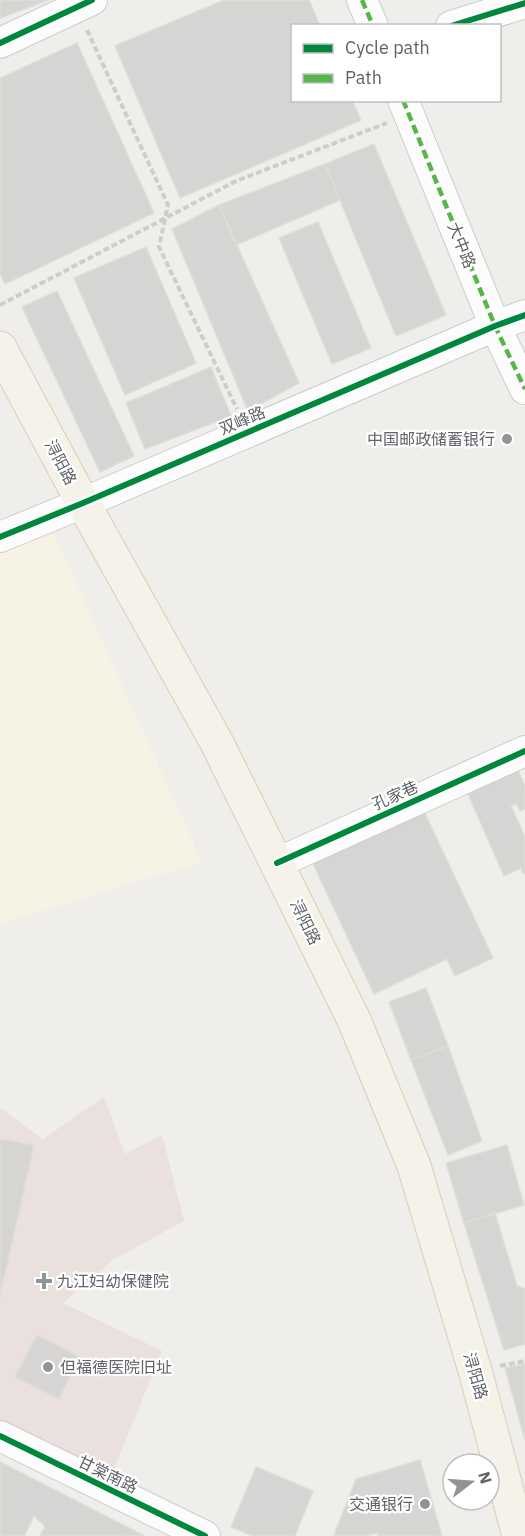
<svg xmlns="http://www.w3.org/2000/svg" width="525" height="1536" font-family="'IBM Plex Sans','Noto Sans SC',sans-serif">
  <style>
    .commercial { fill: #f7f3e4 }
    .medical { fill: #eae0de }
    .building { fill: #d6d5d3; stroke: #deddd9; stroke-width: 1.5 }
    .lines { fill: none; stroke-linecap: round; stroke-linejoin: round }
    .minor-casing { stroke: #cbcccc; stroke-width: 32 }
    .major-casing { stroke: #d7ceb8; stroke-width: 35 }
    .path { stroke: #cacfcc; stroke-width: 4; stroke-dasharray: 6 3; stroke-linecap: butt }
    .minor { stroke: #fdfcfc; stroke-width: 30 }
    .major { stroke: #f4f2e9; stroke-width: 33 }
    .quiet { stroke: #58b549; stroke-width: 4.5; stroke-dasharray: 9 4.5; stroke-linecap: butt }
    .cycleway-casing { stroke: #fff; stroke-width: 10 }
    .cycleway { stroke: #00873e; stroke-width: 6 }
    .poi-dot { fill: #919496; stroke: #fff; stroke-width: 2 }
    .labels { text-anchor: middle; stroke-width: 4.5; stroke-linejoin: round; paint-order: stroke }
    .street-label { font-size: 16px; fill: #5f6368; stroke: #fff }
    .poi-label { font-size: 16px; fill: #5f6368; stroke: #fff; text-anchor: end }
  </style>
  <rect width="100%" height="100%" fill="#efeeea"/>
  <path class="commercial" d="M54 534 202 862 0 924V551Z"/>
  <path class="medical" d="M104 1097 125 1154 162 1135 184 1221 114 1259 63 1303 162 1351 112 1474 0 1424V1108L43 1139Z"/>
  <path class="building" d="M0 0H49L0 18Z
    M224 0H309L320 26H292V100H352L361 120 180 198 115 46Z
    M77 43 154 213 5 284 0 274V78Z
    M374 144 446 315 396 336 325 164Z
    M325 164 340 200 236 245 219 205Z
    M219 205 299 383 248 411 172 229Z
    M318 222 371 348 332 364 279 238Z
    M146 247 196 363 125 395 74 278Z
    M57 291 134 456 100 472 22 307Z
    M211 367 231 416 145 449 126 403Z
    M518 770 525 786V809L520 811 516 803 511 806 525 837V873L523 874 521 868 504 876 467 792Z
    M419 801 493 958 455 976 447 959 374 994 308 853Z
    M426 988 448 1046 411 1060 389 1002Z
    M448 1046 482 1141 448 1155 411 1060Z
    M0 1139 34 1145 0 1296Z
    M507 1145 524 1205 464 1223 446 1163Z
    M495 1213 517 1286 525 1289V1344L504 1350 464 1223Z
    M37 1335 80 1357 59 1399 15 1377Z
    M525 1364V1440L505 1368Z
    M420 1460 442 1536H378L377 1533 366 1536 334 1535 356 1479Z
    M0 1462 145 1536H40L45 1526 34 1516 24 1536H0Z
    M256 1467 313 1491 295 1536H253L231 1527Z"/>
  <g class="lines">
    <g class="minor-casing">
      <path id="minor" d="M362 0 373 26
        M451 26 525 3
        M0 43 92 0
        M403 100 495 326 525 389
        M0 537 83 503 495 326 525 315
        M277 863 525 751
        M0 1436 205 1536"/>
    </g>
    <g class="major-casing">
      <path id="major" d="M0 348 83 503 217 743 354 1020 414 1166 476 1374 519 1536"/>
    </g>
    <path class="path" d="M87 30 168 205 159 247 237 409
      M0 305 236 181 387 123
      M500 1366 525 1361"/>
    <use href="#minor" class="minor"/>
    <use href="#major" class="major"/>
    <path class="quiet" d="M362 0 373 26
      M403 100 495 326 525 389"/>
    <g class="cycleway-casing">
      <path id="cycleway" d="M451 26 525 3
        M0 43 92 0
        M0 537 83 503 495 326 525 315
        M277 863 525 751
        M0 1436 205 1536"/>
    </g>
    <use href="#cycleway" class="cycleway"/>
  </g>
  <g class="poi-dot">
    <circle cx="507" cy="439" r="6"/>
    <path d="M41 1272h6v6h6v6h-6v6h-6v-6h-6v-6h6z"/>
    <circle cx="48" cy="1367" r="6"/>
    <circle cx="425" cy="1504" r="6"/>
  </g>
  <g class="labels">
    <g class="street-label">
      <text transform="translate(462 245) rotate(68)" y="6">大中路</text>
      <text transform="translate(242 420) rotate(-23)" y="6">双峰路</text>
      <text transform="translate(61 462) rotate(62)" y="6">浔阳路</text>
      <text transform="translate(395 795) rotate(-24)" y="6">孔家巷</text>
      <text transform="translate(306 922) rotate(64)" y="6">浔阳路</text>
      <text transform="translate(476 1376) rotate(74)" y="6">浔阳路</text>
      <text transform="translate(108 1474) rotate(26)" y="6">甘棠南路</text>
    </g>
    <g class="poi-label">
      <text x="495" y="445">中国邮政储蓄银行</text>
      <text x="57" y="1287" text-anchor="start">九江妇幼保健院</text>
      <text x="60" y="1373" text-anchor="start">但福德医院旧址</text>
      <text x="413" y="1510">交通银行</text>
    </g>
  </g>
  <rect x="291" y="24" width="210" height="78" fill="#ffffff" stroke="#bfc1c3" stroke-width="1.5"/>
  <rect x="303" y="44" width="30" height="9" fill="#00873e" stroke="#bfc1c3" stroke-width="1.5"/>
  <text x="345" y="54" font-size="18" fill="#5f6368">Cycle path</text>
  <rect x="303" y="74" width="30" height="9" fill="#58b549" stroke="#bfc1c3" stroke-width="1.5"/>
  <text x="345" y="84" font-size="18" fill="#5f6368">Path</text>
  <g transform="translate(471 1482) rotate(73)"><circle r="28" fill="#ffffff" stroke="#bfc1c3" stroke-width="1.5"/>
  <path d="M0-4.5L10 22L0 15L-10 22Z" fill="#919496"/>
  <text y="-9" font-size="16" font-weight="bold" text-anchor="middle" fill="#5f6368">N</text>
  </g>
</svg>
